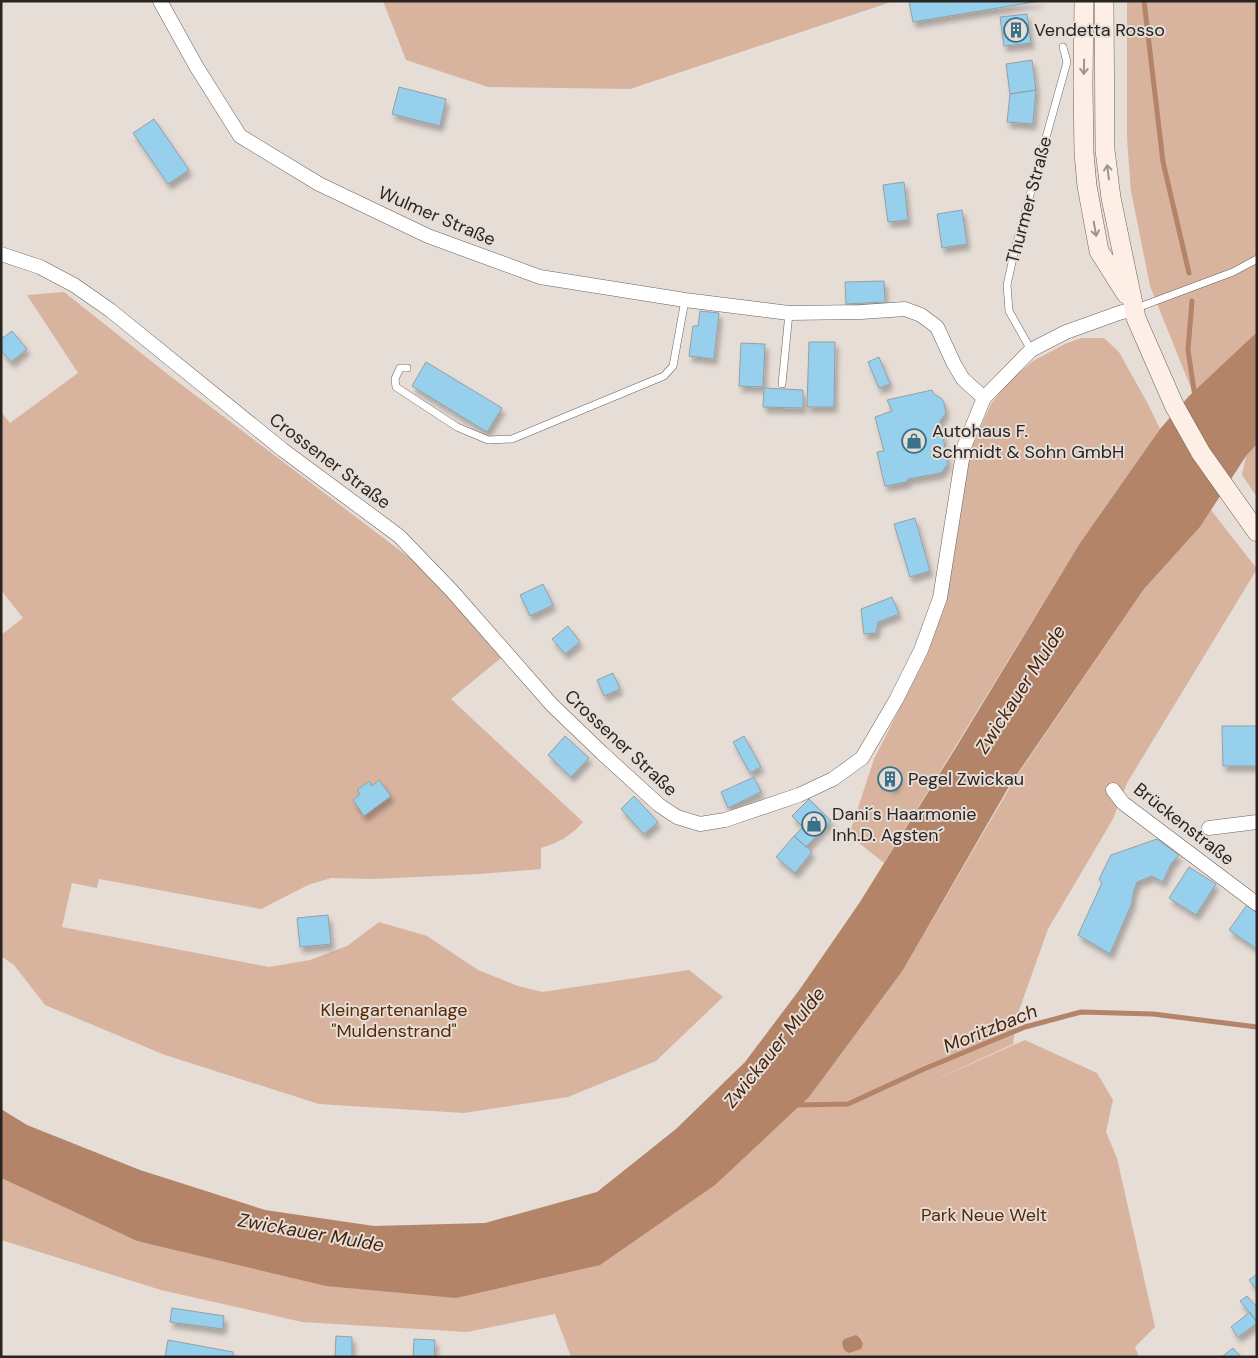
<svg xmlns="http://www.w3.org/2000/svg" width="1258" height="1358" font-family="'DM Sans',sans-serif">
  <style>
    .green { fill: #d8b49f }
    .water { fill: #b38467 }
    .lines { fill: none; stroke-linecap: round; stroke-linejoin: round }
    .stream { stroke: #b38467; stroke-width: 5 }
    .building { fill: #96d0ec; stroke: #959fa3; filter: url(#shadow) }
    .lane-casing { stroke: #6a625d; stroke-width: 8 }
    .street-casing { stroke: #6a625d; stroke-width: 15 }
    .secondary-casing { stroke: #6a625d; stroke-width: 20 }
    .lane { stroke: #fff; stroke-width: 7 }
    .street { stroke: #fff; stroke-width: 14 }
    .secondary { stroke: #fdefe6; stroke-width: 19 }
    .oneway { stroke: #9d948e }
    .labels { text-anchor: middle; stroke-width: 4; stroke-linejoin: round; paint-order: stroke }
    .poi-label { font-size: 18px; fill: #272422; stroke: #e6ddd7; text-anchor: start }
    .street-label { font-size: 18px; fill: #272422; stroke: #e6ddd7 }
    .park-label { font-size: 18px; fill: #562905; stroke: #e6ddd7 }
    .water-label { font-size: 19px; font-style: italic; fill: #45240e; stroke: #e6ddd7 }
  </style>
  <defs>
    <filter id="shadow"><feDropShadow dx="3" dy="5.5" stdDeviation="2.5" flood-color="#0004"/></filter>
  </defs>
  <rect width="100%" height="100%" fill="#e6ddd7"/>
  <path class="green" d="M383 1H894L630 89 488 87 406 60Z
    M1127 1H1257V332L1193 393 1150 286 1131 191 1127 139Z
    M64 292 170 376 427 571 501 658 451 699 583 822C571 836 558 843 541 848V869L480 874 373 879 331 878 308 885 261 909 99 879 97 888 72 883 62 927 269 967 310 960 347 946 379 922 427 936 478 970 518 986 542 992 689 970 723 997 656 1061 568 1097 464 1113 319 1104 165 1055 45 1005 14 965 1 956V635L23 618 1 590V412L10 423 78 373 27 295Z
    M1082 338H1104L1119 352 1148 404 1160 429 1080 543 884 863 849 835 874 759 928 653 944 601 969 453 991 404 1008 382 1033 361 1067 343Z
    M1257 444V497L1242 475 1246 456Z
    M1211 510 1257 569 1127 783 1113 819 1048 929 1017 1016 1013 1044 928 1083 1025 1040 1097 1073 1113 1100 1106 1132 1117 1158 1155 1327 1135 1347 1139 1357H571L555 1314 467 1332 302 1322 161 1290 1 1240V1178L137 1241 456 1298 903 970 1016 777 1144 589 1200 527Z"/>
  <path class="water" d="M1257 332V444L1246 456 1200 527 1144 589 1011 783 903 970 809 1097 715 1185 600 1265 456 1298 326 1286 137 1241 1 1178V1109L27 1125 140 1170 265 1210 374 1226 485 1223 597 1192 676 1129 745 1062 800 989 860 902 955 749 1080 543 1160 429 1189 396Z
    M856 1335 860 1338 863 1344 861 1349 849 1353 844 1350 842 1343 844 1339Z"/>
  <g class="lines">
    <path class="stream" d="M1144 1 1163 162 1189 273
      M1192 301 1188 350 1195 397
      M796 1105 848 1104 924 1069 1025 1027 1081 1012 1153 1014 1257 1027"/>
  </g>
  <path class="building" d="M912 1H1040L913 22 909 2Z
    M1027 14 1031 43 1004 46 1000 17Z
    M1032 60 1036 90 1010 94 1006 64Z
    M399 87 446 99 440 126 392 114Z
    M1036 90 1033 124 1007 122 1010 94Z
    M154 119 189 170 168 184 133 133Z
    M904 182 908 220 888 222 883 185Z
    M962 210 967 244 942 248 937 214Z
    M884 281 885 302 846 304 845 282Z
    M700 311 719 313 714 359 689 356 693 326H698Z
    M12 331 27 349 11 362 1 350V339Z
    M809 342H835L834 407H807Z
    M741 343 765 344 763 387 739 386Z
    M879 357 890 384 879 388 868 362Z
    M426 362 502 408 487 432 412 386Z
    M764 388 803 390V408L763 407Z
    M932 390 934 394 942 399 944 403 946 413 940 421 948 464 941 473 908 479 907 482 885 486 877 452 884 451 875 417 892 411 887 400Z
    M915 518 930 571 910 577 894 524Z
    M543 584 553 605 530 616 520 595Z
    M892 597 899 614 878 622 876 633 864 634 861 609Z
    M568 626 580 642 565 654 552 639Z
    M613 673 620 689 604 696 597 680Z
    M1222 726H1257V766H1223Z
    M565 736 589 758 571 777 548 755Z
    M744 736 761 767 750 773 733 742Z
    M886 771 899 777 894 788 881 782Z
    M754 777 761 792 728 808 721 792Z
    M379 780 391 796 364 816 353 800 360 794 357 790 369 781 372 786Z
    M634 796 658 822 644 834 621 809Z
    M809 799 831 821 806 847 794 836 803 827 792 816Z
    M794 836 812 852 795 873 776 857Z
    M1157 839 1179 855 1171 864 1163 882 1152 876 1137 882 1133 894 1132 903 1110 954 1078 935 1102 883 1099 879 1111 855Z
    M1189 867 1216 884 1196 915 1169 898Z
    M1247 905 1257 912V949L1229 930Z
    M328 915 331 944 300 947 297 918Z
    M1257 1274V1290L1249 1280Z
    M1247 1296 1257 1307V1322L1240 1301Z
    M172 1308 224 1316 223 1329 170 1322Z
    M1250 1312 1257 1323 1238 1337 1231 1327Z
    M336 1336 352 1337V1357H335Z
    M414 1339 435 1340 434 1357H413Z
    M168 1340 233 1352V1357H165Z
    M1233 1348 1241 1357H1223V1356Z"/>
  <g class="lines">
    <g class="lane-casing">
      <path id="lane" d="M1134 309 1233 272 1257 259
        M1031 350 1009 311 1007 285 1015 249 1067 62 1063 47
        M407 368H400L395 379 396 387 457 427 488 440 512 439 664 376 673 366 685 300
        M782 384 789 313"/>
    </g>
    <g class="street-casing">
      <path id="street" d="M160 1 196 66 240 136 319 184 428 236 540 277 685 300 789 313 861 312 905 309 921 315 937 327 954 364 963 379 984 398
        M1 254 40 267 74 285 110 310 283 450 399 536 452 591 552 705 602 753 659 805 677 817 700 824 725 820 799 795 833 779 862 758 896 700 921 650 940 598 964 447 984 398 1031 350 1066 332 1119 313 1134 309
        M1113 790 1123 803 1257 904
        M1209 828 1257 822"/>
    </g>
    <g class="secondary-casing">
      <path id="secondary" d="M1084 1 1083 85 1084 153 1087 186 1099 251 1126 294
        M1104 1 1105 150 1111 198 1136 318 1174 405 1201 453 1257 532"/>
    </g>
    <use href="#lane" class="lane"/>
    <use href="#street" class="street"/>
    <use href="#secondary" class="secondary"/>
  </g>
  <defs><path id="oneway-shaft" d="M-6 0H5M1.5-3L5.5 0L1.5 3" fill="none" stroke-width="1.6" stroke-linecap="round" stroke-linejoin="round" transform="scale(1.25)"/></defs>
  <g class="oneway">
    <use href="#oneway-shaft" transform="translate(1084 67) rotate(91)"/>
    <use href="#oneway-shaft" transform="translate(1108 172) rotate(-97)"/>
    <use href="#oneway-shaft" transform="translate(1095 229) rotate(80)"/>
  </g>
  <defs>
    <g id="building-ring" transform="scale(1.25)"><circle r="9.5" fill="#e6ddd7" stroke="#39718b" stroke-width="1.5"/><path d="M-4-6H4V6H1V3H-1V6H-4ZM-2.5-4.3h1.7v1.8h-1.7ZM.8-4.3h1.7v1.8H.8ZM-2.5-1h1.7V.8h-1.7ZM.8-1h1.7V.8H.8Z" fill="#39718b"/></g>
    <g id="shop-ring" transform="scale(1.25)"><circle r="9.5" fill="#e6ddd7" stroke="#39718b" stroke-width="1.5"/><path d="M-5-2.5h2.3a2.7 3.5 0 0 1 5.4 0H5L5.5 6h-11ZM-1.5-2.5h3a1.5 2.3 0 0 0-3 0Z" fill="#39718b"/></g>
  </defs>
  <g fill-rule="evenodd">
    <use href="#building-ring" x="1016" y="30"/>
    <use href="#shop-ring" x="914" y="441"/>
    <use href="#building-ring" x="890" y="779"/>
    <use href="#shop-ring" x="814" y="824"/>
  </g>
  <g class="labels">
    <g class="poi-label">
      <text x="1034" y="36">Vendetta Rosso</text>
      <text x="932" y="437">Autohaus F.<tspan x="932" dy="21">Schmidt &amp; Sohn GmbH</tspan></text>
      <text x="908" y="785">Pegel Zwickau</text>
      <text x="832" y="820">Dani´s Haarmonie<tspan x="832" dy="21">Inh.D. Agsten´</tspan></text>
    </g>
    <g class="street-label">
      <text transform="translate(1029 200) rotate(-75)" y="6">Thurmer Straße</text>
      <text transform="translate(437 216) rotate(23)" y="6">Wulmer Straße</text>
      <text transform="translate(330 461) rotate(37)" y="6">Crossener Straße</text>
      <text transform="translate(621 743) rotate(43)" y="6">Crossener Straße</text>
      <text transform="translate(1184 824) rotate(38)" y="6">Brückenstraße</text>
    </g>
    <g class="park-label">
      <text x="394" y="1016">Kleingartenanlage<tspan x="394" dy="21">"Muldenstrand"</tspan></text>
      <text x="984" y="1221">Park Neue Welt</text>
    </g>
    <g class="water-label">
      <text transform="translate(1020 689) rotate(-57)" y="7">Zwickauer Mulde</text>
      <text transform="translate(990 1028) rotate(-22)" y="7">Moritzbach</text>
      <text transform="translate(774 1047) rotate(-51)" y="7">Zwickauer Mulde</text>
      <text transform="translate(311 1232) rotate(10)" y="7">Zwickauer Mulde</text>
    </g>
  </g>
  <rect width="1258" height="1358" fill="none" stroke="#272422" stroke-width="5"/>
</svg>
